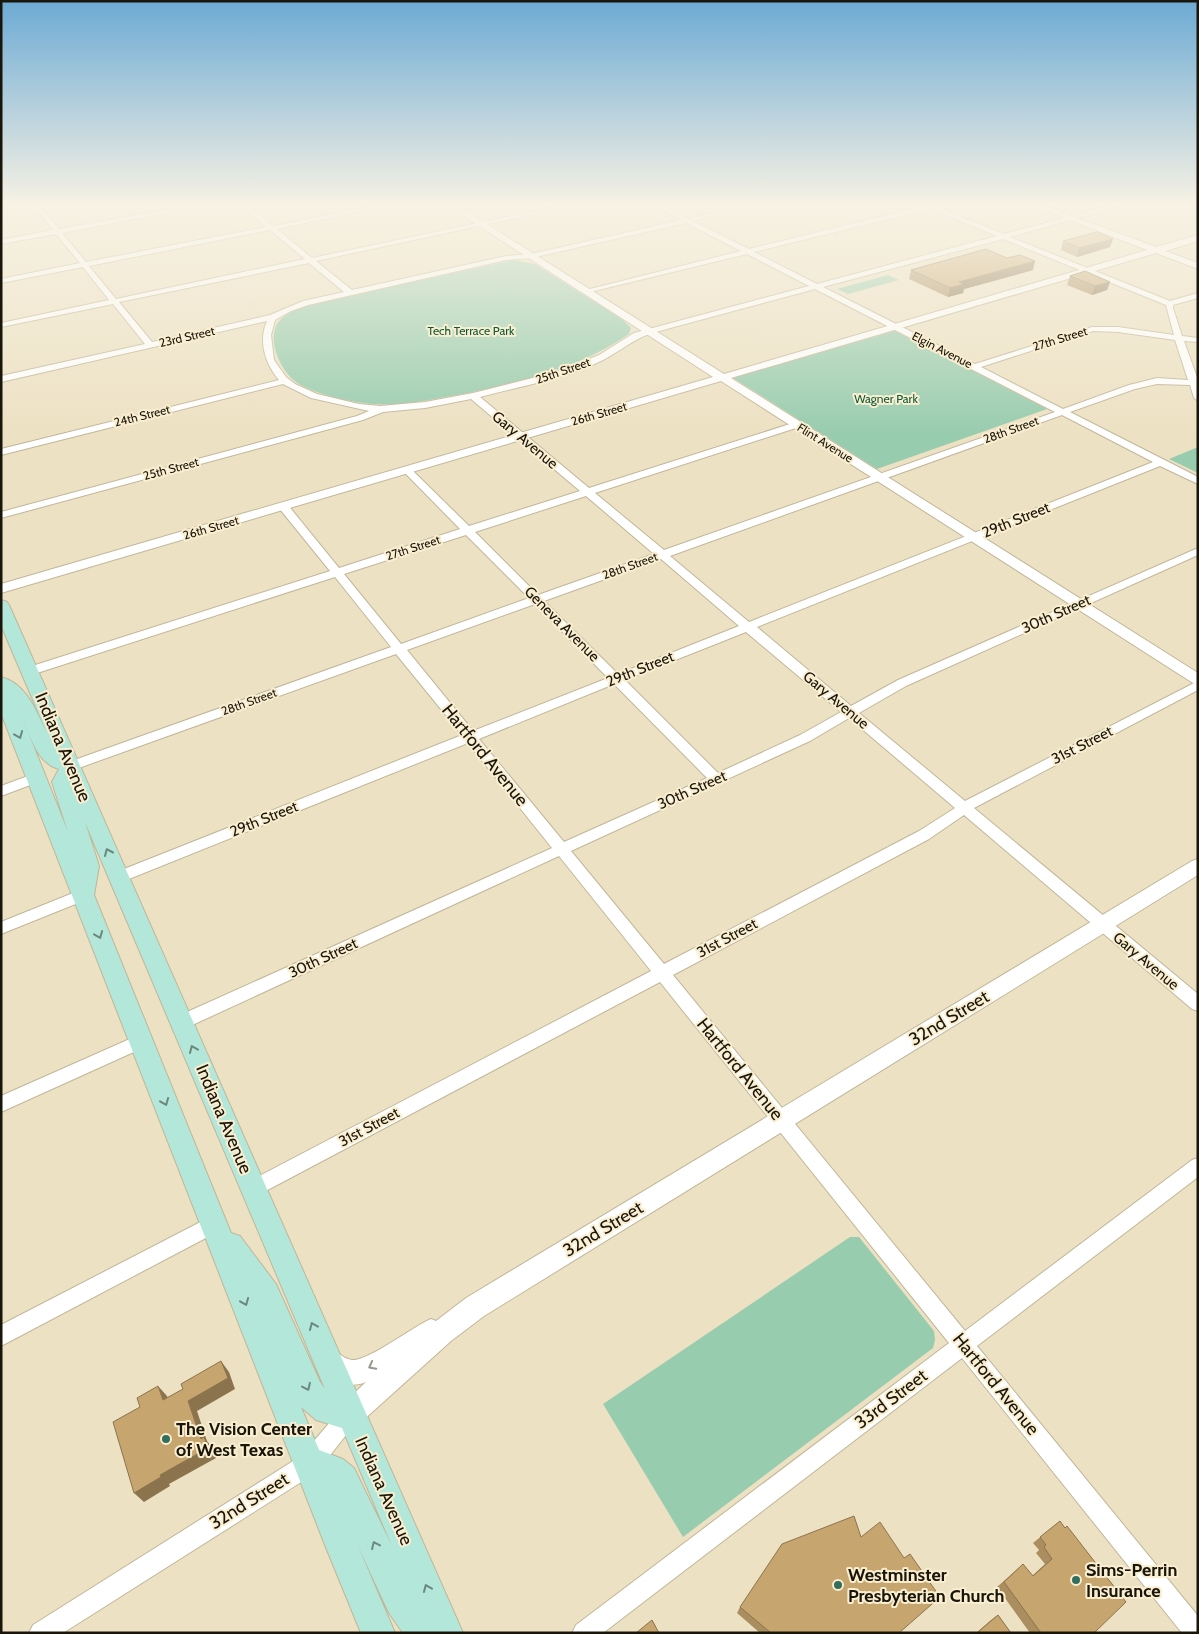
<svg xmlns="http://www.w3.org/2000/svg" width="1199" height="1634" font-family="Cabin,sans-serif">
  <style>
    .green { fill: #98ccae }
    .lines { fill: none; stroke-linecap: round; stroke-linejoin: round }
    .minor-casing { stroke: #c1b699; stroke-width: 2 }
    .tertiary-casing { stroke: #c1b699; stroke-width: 2 }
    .secondary-casing { stroke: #c1b699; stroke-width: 2 }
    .minor { fill: #fff; fill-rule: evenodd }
    .tertiary { fill: #fff; fill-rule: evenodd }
    .secondary { fill: #b2e7d9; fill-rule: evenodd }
    .wall { fill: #ab8e5f }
    .shaded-wall { fill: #8b744d }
    .building { fill: #c7a56e; stroke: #8b744d }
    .oneway { stroke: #6d887c }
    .oneway2 { stroke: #989691 }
    .poi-dot { fill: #316f5c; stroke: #faeed0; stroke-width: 2 }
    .labels { text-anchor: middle; stroke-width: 4; stroke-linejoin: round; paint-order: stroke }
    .far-park-label { font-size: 12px; fill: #0d5938; stroke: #faeed0 }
    .far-street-label { font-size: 12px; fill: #19150a; stroke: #faeed0 }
    .street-label { font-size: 15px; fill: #19150a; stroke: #faeed0 }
    .near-street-label { font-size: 18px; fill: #19150a; stroke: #faeed0 }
    .near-poi-label { font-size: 18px; font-weight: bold; fill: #19150a; stroke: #faeed0; text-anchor: start }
  </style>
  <rect width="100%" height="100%" fill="#ede1c3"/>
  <path class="green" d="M513 260 535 264 623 320 631 328 629 334C576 370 514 385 451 396 426 401 398 406 372 404 351 402 313 394 296 382 280 371 264 335 281 319 290 310 303 307 315 303Z
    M888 275 899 280 848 294 837 289Z
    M895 331 1047 409 877 469 733 378Z
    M1198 447V473L1169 459Z
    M850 1237H859L934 1331 935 1340 933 1348 683 1537 603 1404Z"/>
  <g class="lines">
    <g class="minor-casing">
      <path id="minor" d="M34 206H40L59 229 188 206H201L62 233 86 262 266 227 242 206H249L273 226 374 206H386L277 229 312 258 559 206H571L316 261 352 290 506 256 531 254 681 220 655 206H663L688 219 744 206H755L693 221 749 249 925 206H939L938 208 1004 234 1111 206H1121L1010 237 1170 301 1198 293V298L1173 305V308L1182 336 1198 338V342L1184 341 1198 380V401L1194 398 1190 385 1157 384 1135 389 1070 412 1198 477V484L1160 466 757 627 851 706 898 680 1198 548V555L906 686 859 713 965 801 1198 681V690L974 808 1198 994V1011L1192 1009 964 815 929 839 673 975 965 1331 1192 1160 1198 1158V1177L977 1346 1198 1616V1633H1182L962 1358 603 1633H572L576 1625 949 1343 660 982 260 1194 254 1197 248 1194 245 1188 248 1182 651 971 559 856 188 1027 182 1029 176 1027 174 1022 176 1017 552 848 468 743 124 881 119 882 114 881 112 877 114 873 462 735 396 654 76 769H66L64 766 66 763 391 647 335 577 34 674 30 675 24 671 26 668 330 571 279 508V504H287L339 568 460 529 404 472V468H410L469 526 580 491 471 399 425 408 383 412 363 420 1 518V512L357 416 369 411 311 398 283 384 1 455V449L279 380C265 364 258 341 267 321L1 382V376L145 344 113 304 1 327V323L109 300 83 267 1 283V279L80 263 56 234 1 244V240L53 230ZM930 209 997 236 817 284 754 252ZM686 223 741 251 582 291 586 293 747 254 809 286 634 333 599 355 560 371 473 393 425 402 380 406 359 404 317 394 295 384 286 377 274 360 271 335 275 320 291 311 308 305 506 260 531 258ZM270 230 305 259 116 299 89 266ZM1003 239 1166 305 1174 335 1118 327H1092L975 364 823 287ZM309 263 344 292 303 301 270 315 152 342 119 302ZM815 289 1055 412 664 550 595 493 799 427V423H793L589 488 480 397C521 386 566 379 605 359 621 350 634 339 652 333ZM1093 331 1118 332 1175 340 1188 380 1157 378 1129 385 1063 409 981 367ZM1062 415 1153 462 749 622 670 556ZM586 496 654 554 538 595 475 532ZM466 535 529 598 401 644 344 574ZM661 559 739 626 618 674 544 601ZM535 604 608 678 473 731 407 650ZM746 632 841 712 800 735 718 773 625 680ZM614 684 707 778 564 842 479 739ZM849 718 955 808 919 831 664 964 571 851 810 741Z
        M36 773 41 775 43 778 41 781 1 796V786Z
        M83 889 88 891 90 895 88 899 1 934V922Z
        M141 1034 147 1036 149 1041 147 1046 1 1112V1096Z
        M214 1215 221 1218 223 1224 221 1230 1 1346V1325Z
        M350 1404 357 1407 360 1414 357 1421 317 1472 63 1633H29L33 1625 301 1456 343 1407Z"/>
    </g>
    <g class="tertiary-casing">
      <path id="tertiary" d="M448 206H458L724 374 1147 250 1034 206H1045L1156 247 1198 235V241L1165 251 1198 263V269L1156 253 731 378 1198 673V685L1193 683 721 381 1 593V584L713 377Z
        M1198 859V875L484 1316 451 1341 360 1423 351 1427 342 1423 338 1414 342 1405 366 1382C348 1390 323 1379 315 1361L319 1352 328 1348C336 1351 344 1359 352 1360 367 1362 414 1326 431 1319L436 1321 466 1298 1192 861Z"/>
    </g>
    <g class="secondary-casing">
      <path id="secondary" d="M1 600 7 602 9 605 463 1633H403L389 1613 357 1544 395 1633H361L325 1545 1 713V677C27 684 36 711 47 733L1 625ZM23 720C31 738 38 764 59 769L52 782 68 832ZM85 822 325 1389 320 1382 276 1284 240 1236 231 1233 94 895 99 866ZM301 1407 316 1420 342 1428 392 1546 354 1468 343 1459 319 1450Z"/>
    </g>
    <use href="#minor" class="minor"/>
    <use href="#tertiary" class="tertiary"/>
    <use href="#secondary" class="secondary"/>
  </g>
  <path class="wall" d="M1113 239 1110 247 1077 257 1061 250 1063 241Z
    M1007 258 1033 270 964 289 963 293 948 297 909 279 911 270Z
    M1070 276 1110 282 1107 290 1092 295 1067 285Z
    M1060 1521 1094 1633H1030L997 1587 1023 1564 1032 1576 1045 1564 1036 1553 1039 1550 1033 1543Z
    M861 1537 899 1633H760L737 1613 740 1607Z
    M998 1615 1011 1633H976L991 1620Z"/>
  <path class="shaded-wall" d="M1113 239 1110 247 1077 257 1079 248Z
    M1035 261 1033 270 964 289 963 293 948 297 950 288 959 282Z
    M1110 282 1107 290 1092 295 1095 286Z
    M221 1361 229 1372 235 1389 197 1411 207 1441 212 1447 216 1458 169 1484 170 1486 144 1502 134 1493 160 1475 201 1439 188 1401Z
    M158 1386 167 1396 172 1410 163 1400Z"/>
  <path class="building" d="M1097 232 1113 239 1079 248 1063 241Z
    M986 249 1007 258 1020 255 1035 261 959 282 965 284 950 288 911 270Z
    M1085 271 1110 282 1095 286 1070 276Z
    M221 1361 228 1378 188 1401 201 1439 204 1437 208 1448 160 1475 161 1477 134 1493 113 1422 140 1407 137 1398 158 1386 163 1400 183 1389 181 1384Z
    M854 1516 861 1537 880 1522 904 1558 910 1554 940 1597 899 1633H771L740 1607 782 1544Z
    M1060 1521 1065 1528 1067 1526 1126 1602 1094 1633H1041L1004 1582 1023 1564 1033 1576 1052 1559 1044 1547 1046 1545 1040 1537Z
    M998 1615 1011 1633H978V1632Z
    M652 1620 659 1633H636Z"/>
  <defs><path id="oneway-chevron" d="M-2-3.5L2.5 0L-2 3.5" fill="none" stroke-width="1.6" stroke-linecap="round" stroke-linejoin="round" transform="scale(1.25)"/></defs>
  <g class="oneway">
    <use href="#oneway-chevron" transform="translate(19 735) rotate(68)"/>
    <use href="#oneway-chevron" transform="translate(108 852) rotate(-114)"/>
    <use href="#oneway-chevron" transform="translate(99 935) rotate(68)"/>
    <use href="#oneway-chevron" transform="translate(193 1049) rotate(-113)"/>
    <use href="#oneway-chevron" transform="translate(165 1102) rotate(68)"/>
    <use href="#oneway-chevron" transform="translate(245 1302) rotate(68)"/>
    <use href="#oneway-chevron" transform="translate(313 1326) rotate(-113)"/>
    <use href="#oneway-chevron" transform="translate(307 1387) rotate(65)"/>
    <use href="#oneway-chevron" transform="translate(375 1545) rotate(-115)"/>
    <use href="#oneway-chevron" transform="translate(427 1588) rotate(-113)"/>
  </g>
  <use class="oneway2" href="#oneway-chevron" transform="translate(372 1366) rotate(152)"/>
  <linearGradient id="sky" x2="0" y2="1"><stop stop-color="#6caad4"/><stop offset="0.47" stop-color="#f7f2e4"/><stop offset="1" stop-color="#f7f2e4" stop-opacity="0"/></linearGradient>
  <rect width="1199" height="435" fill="url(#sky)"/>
  <g class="poi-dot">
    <circle cx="166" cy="1439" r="5"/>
    <circle cx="1076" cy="1580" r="5"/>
    <circle cx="838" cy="1585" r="5"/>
  </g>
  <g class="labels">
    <g class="far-park-label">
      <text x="471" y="335">Tech Terrace Park</text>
      <text x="886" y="403">Wagner Park</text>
    </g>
    <g class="far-street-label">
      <text transform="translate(187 337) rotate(-13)" y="4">23rd Street</text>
      <text transform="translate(1060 339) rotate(-17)" y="4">27th Street</text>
      <text transform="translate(942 350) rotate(27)" y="4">Elgin Avenue</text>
      <text transform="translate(563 371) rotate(-19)" y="4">25th Street</text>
      <text transform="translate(599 414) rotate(-16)" y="4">26th Street</text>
      <text transform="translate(142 416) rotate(-14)" y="4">24th Street</text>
      <text transform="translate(1011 430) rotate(-20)" y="4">28th Street</text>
      <text transform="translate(825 443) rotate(32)" y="4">Flint Avenue</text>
      <text transform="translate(171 469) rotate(-15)" y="4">25th Street</text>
      <text transform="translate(211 528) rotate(-16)" y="4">26th Street</text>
      <text transform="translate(413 548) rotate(-18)" y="4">27th Street</text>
      <text transform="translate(630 566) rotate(-20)" y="4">28th Street</text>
      <text transform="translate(249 702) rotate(-20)" y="4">28th Street</text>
    </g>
    <g class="street-label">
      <text transform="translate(525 440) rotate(40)" y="5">Gary Avenue</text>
      <text transform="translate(1016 520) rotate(-22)" y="5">29th Street</text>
      <text transform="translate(1056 614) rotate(-24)" y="5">30th Street</text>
      <text transform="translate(562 624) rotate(45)" y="5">Geneva Avenue</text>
      <text transform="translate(640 669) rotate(-22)" y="5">29th Street</text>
      <text transform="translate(836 700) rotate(40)" y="5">Gary Avenue</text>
      <text transform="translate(1082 745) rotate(-27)" y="5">31st Street</text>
      <text transform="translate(692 790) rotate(-24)" y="5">30th Street</text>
      <text transform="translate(264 819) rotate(-22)" y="5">29th Street</text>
      <text transform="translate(727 938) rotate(-28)" y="5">31st Street</text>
      <text transform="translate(323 958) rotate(-25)" y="5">30th Street</text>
      <text transform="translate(1146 961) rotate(40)" y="5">Gary Avenue</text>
      <text transform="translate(369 1127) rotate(-28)" y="5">31st Street</text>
    </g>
    <g class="near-street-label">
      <text transform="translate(63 747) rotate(67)" y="6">Indiana Avenue</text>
      <text transform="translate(485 755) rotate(51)" y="6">Hartford Avenue</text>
      <text transform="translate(949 1018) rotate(-31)" y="6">32nd Street</text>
      <text transform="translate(740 1069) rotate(51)" y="6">Hartford Avenue</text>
      <text transform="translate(224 1119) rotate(67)" y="6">Indiana Avenue</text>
      <text transform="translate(603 1229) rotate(-31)" y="6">32nd Street</text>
      <text transform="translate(996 1384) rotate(51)" y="6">Hartford Avenue</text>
      <text transform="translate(891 1399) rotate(-37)" y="6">33rd Street</text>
      <text transform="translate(384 1491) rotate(66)" y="6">Indiana Avenue</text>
      <text transform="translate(249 1501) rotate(-32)" y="6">32nd Street</text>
    </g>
    <g class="near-poi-label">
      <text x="176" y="1435">The Vision Center<tspan x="176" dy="21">of West Texas</tspan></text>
      <text x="1086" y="1576">Sims-Perrin<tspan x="1086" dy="21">Insurance</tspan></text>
      <text x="848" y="1581">Westminster<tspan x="848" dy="21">Presbyterian Church</tspan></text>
    </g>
  </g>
  <rect width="1199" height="1634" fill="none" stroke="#19150a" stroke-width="5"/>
</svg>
